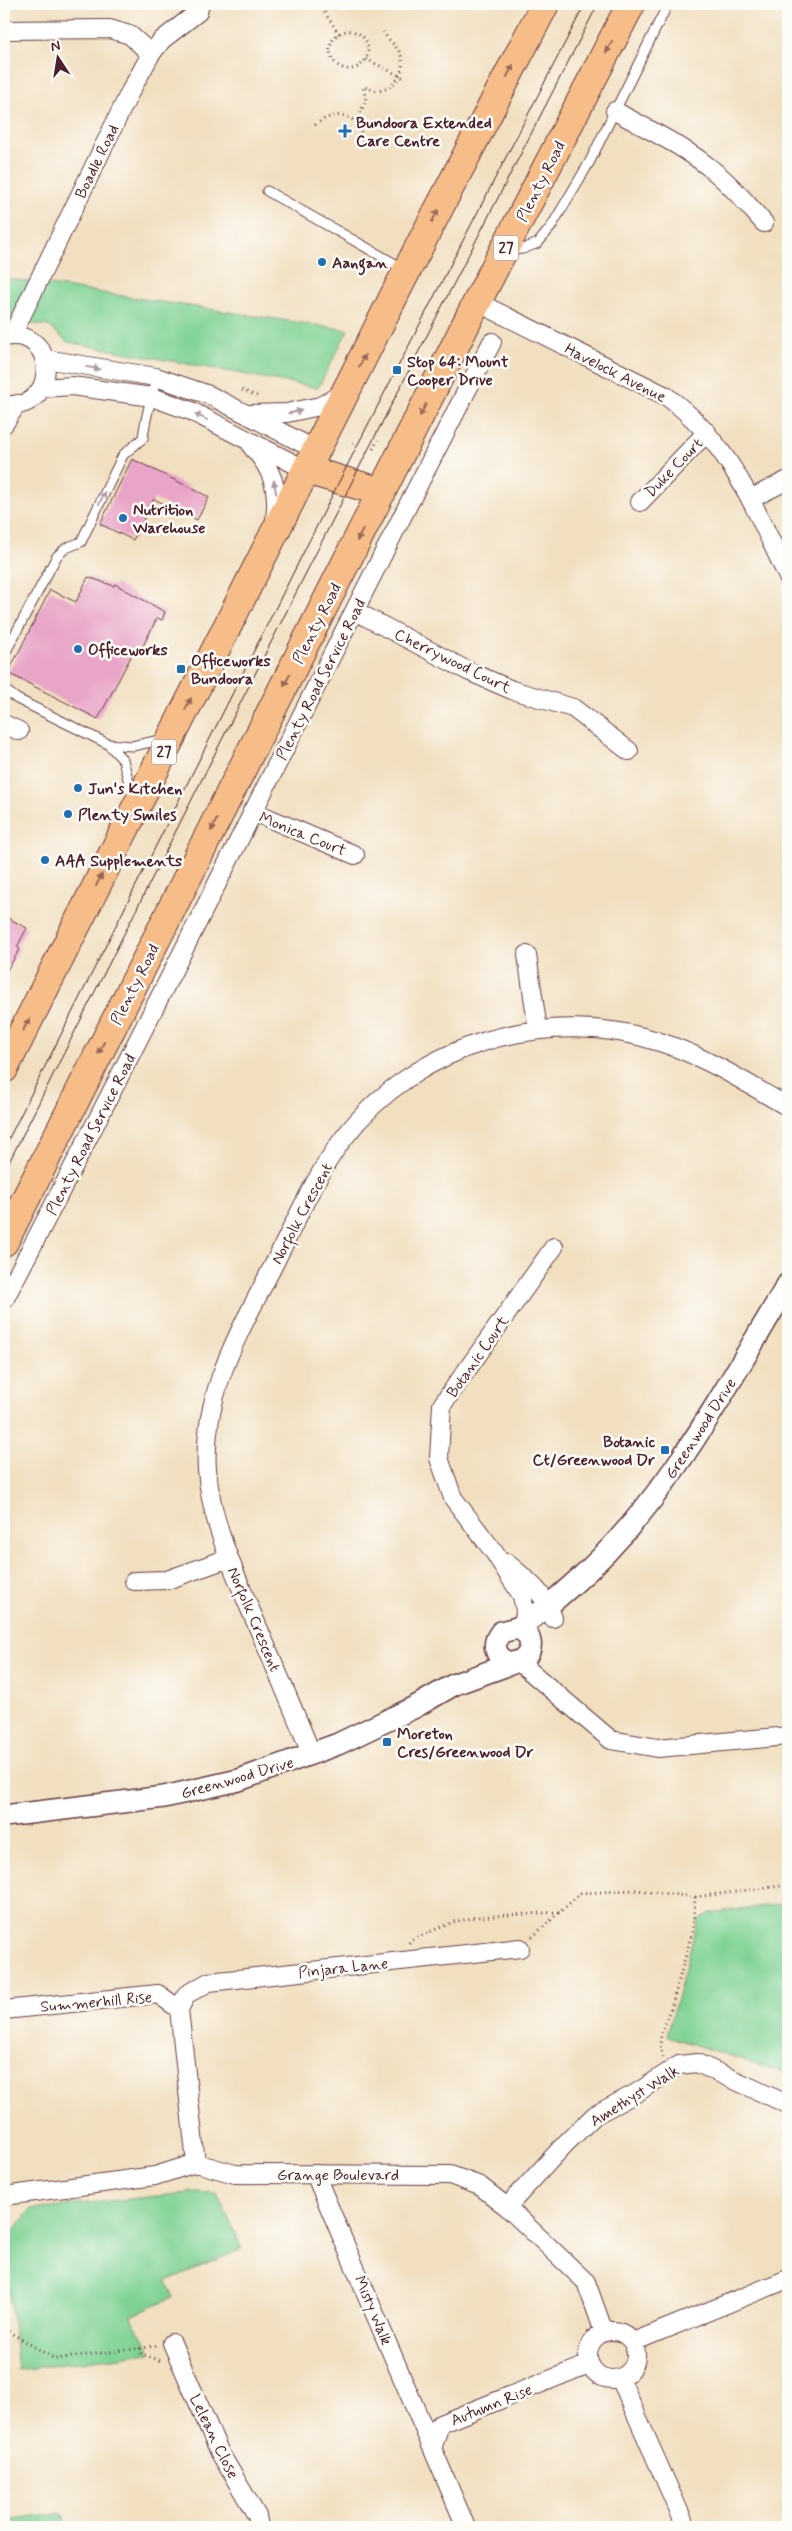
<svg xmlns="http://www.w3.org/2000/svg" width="792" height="2531" font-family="Mynerve,sans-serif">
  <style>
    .green { fill: #7fd294; stroke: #647860 }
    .building { fill: #e9a5c8 }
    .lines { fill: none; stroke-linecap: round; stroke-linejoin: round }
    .service-casing { stroke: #633c41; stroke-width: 11 }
    .minor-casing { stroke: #633c41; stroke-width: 20 }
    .tertiary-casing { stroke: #633c41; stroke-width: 24 }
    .trunk-casing { stroke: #633c41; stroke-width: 30 }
    .path { stroke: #633c41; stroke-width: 3; stroke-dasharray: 1 4; stroke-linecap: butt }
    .service { stroke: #fff; stroke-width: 9 }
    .minor { stroke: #fff; stroke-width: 18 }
    .tertiary { stroke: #fff; stroke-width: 21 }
    .trunk { stroke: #f7bd88; stroke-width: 28 }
    .tram { stroke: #4a1f2b; stroke-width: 1 }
    .oneway { fill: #986655 }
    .oneway2 { fill: #ae9aa0 }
    .poi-dot { fill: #1f6fb2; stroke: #fdfcf7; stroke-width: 2 }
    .labels { text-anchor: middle; stroke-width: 5; stroke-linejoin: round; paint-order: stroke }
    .shield { fill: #fdfcf7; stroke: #806168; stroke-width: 1 }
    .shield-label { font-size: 15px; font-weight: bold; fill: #4a1f2b }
    .poi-label { font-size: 16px; font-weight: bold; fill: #4a1f2b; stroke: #fdfcf7; text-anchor: start }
    .street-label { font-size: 16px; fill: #4a1f2b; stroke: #fdfcf7 }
  </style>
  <rect width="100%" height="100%" fill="#fdfcf7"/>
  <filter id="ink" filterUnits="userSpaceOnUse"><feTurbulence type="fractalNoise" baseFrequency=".02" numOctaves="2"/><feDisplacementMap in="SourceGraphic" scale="10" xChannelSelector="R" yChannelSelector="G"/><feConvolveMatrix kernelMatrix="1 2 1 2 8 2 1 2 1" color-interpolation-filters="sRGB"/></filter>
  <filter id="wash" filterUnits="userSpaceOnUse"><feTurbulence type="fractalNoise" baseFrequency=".0096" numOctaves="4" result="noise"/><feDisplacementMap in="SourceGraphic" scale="20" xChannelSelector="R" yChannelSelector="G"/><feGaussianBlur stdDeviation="1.12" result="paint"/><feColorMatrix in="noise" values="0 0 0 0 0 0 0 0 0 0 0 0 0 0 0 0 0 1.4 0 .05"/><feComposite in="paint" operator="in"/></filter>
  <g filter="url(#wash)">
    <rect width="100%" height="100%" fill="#f1dfc0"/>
    <path class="green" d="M4 278 348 330 318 388 67 342 49 326 4 320Z
      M788 1903V2074L667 2036 698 1920 709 1913Z
      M196 2192 217 2193 242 2249 166 2281 173 2298 131 2316C136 2330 146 2339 150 2353L18 2370 4 2244 31 2209Z
      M63 2513 66 2527H6L5 2521Z"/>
    <g id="blocks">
      <path class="building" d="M132 459 209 497 197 520 154 499 133 540 100 524Z
        M88 577 114 586 115 584 165 612 162 620 157 618 141 650 136 647 98 719 8 673 50 590 76 602Z
        M4 916 27 928 17 947 20 949 4 975Z"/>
    </g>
  </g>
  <g filter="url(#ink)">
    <use href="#blocks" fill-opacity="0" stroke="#633c41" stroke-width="1"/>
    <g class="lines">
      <g class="service-casing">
        <path id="service" d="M267 191 404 269
          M508 250 523 249 538 243 551 227 589 163 668 4
          M4 655 57 556 66 548 81 542 123 455 143 438C145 417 152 398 156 377
          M4 689 17 699 108 744
          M133 798 123 760 108 744 132 746 165 739"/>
      </g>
      <g class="minor-casing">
        <path id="minor" d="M4 30 110 29 130 35 151 54
          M615 111C647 129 682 145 710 168 730 183 747 204 764 223
          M477 302 666 396C730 442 755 509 788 577
          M16 335 17 325 130 92 151 54 162 40 198 12 200 4
          M4 337C62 326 57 416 4 404
          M45 359 156 377 209 395 316 450
          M42 388 72 386 152 397 191 411 306 470
          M249 414 287 413 320 406 344 393
          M4 424 17 404
          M252 447C273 469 279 490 275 520
          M750 499 788 480
          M640 502 707 432
          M355 611 468 671 512 690 573 708 629 751
          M4 724 19 731
          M252 811 355 855
          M527 955 538 1030
          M4 1300C171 983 326 660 492 342
          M507 1563C527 1580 545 1593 553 1618
          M134 1581 167 1580 229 1558
          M524 1624 525 1610 522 1596 494 1552 453 1498 439 1458 442 1405 554 1247
          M519 1662 611 1740 658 1748 788 1736
          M312 1755C292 1706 271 1657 250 1609 231 1564 211 1520 207 1470 202 1391 241 1330 275 1262 296 1221 315 1176 343 1139 416 1042 550 1005 663 1043 708 1058 748 1084 788 1107
          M179 2009 187 1994 209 1982 520 1948
          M4 2010 158 1994 179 2009 196 2163
          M315 2174 466 2527
          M4 2196 155 2176 196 2163 235 2174 450 2175 480 2186 507 2207 586 2282 604 2332
          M507 2207 566 2143 595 2115 638 2092 679 2065 697 2063 787 2104
          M588 2355a24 24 0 1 1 48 0a24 24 0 1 1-48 0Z
          M633 2342 788 2279
          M172 2343 220 2453 257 2516 259 2527
          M620 2378 686 2527
          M433 2446 440 2424 589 2364"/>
      </g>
      <g class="tertiary-casing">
        <path id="tertiary" d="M517 1628C537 1616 554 1601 571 1586 666 1504 724 1390 788 1284
          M4 1816 164 1797 239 1780 338 1744 415 1707 455 1684 524 1659C535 1647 531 1633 517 1628L501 1632C491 1644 495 1657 509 1663"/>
      </g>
      <g class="trunk-casing">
        <path id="trunk" d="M306 470 382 492
          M4 1069 407 270 545 4
          M4 1242 477 302 631 4"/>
      </g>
      <path class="path" d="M319 4 339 34
        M330 50a19 19 0 1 1 38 0a19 19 0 1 1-38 0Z
        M366 59 406 79
        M356 122 366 100 363 87C370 88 375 92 382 90 397 87 407 67 400 53 396 45 388 40 383 32
        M315 125C339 106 365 116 363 149
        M242 390 257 396
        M353 444 354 442
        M373 449 378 440
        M695 1897 788 1885
        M532 1937 581 1893 636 1890 695 1897 693 1929 673 2002 661 2034 660 2046 663 2057
        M409 1943 411 1940 453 1922 477 1917 559 1912
        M4 2329 55 2359 157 2346
        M140 2348 141 2354 161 2361"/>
      <use href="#service" class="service"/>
      <use href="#minor" class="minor"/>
      <use href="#tertiary" class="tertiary"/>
      <use href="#trunk" class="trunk"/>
      <path class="tram" d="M4 1148 356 448 585 4
        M4 1172 369 448 598 4"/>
    </g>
    <defs><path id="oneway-solid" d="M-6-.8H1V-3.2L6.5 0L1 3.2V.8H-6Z" transform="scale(1.25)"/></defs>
    <g class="oneway">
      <use href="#oneway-solid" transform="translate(609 47) rotate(117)"/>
      <use href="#oneway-solid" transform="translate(510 71) rotate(-63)"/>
      <use href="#oneway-solid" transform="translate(435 216) rotate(-62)"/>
      <use href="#oneway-solid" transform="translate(362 361) rotate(-64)"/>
      <use href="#oneway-solid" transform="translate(423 410) rotate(117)"/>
      <use href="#oneway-solid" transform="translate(360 535) rotate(117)"/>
      <use href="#oneway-solid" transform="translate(287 680) rotate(117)"/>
      <use href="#oneway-solid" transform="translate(188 704) rotate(-63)"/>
      <use href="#oneway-solid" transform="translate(214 825) rotate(117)"/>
      <use href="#oneway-solid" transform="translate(99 880) rotate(-63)"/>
      <use href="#oneway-solid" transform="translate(26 1025) rotate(-63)"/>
      <use href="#oneway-solid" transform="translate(101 1048) rotate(117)"/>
    </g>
    <g class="oneway2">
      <use href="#oneway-solid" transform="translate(93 368) rotate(10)"/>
      <use href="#oneway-solid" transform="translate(295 412) rotate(-12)"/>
      <use href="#oneway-solid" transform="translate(201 417) rotate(-153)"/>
      <use href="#oneway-solid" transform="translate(275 487) rotate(-100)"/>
      <use href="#oneway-solid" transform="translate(102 498) rotate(-64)"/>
    </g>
  </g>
  <g class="poi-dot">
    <path d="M342.5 123.5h5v5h5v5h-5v5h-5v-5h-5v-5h5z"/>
    <circle cx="322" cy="262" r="5"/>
    <rect x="392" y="365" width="10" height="10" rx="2.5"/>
    <circle cx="123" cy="518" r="5"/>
    <circle cx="78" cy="649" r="5"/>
    <rect x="176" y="664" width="10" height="10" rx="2.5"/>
    <circle cx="78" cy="788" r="5"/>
    <circle cx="68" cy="814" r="5"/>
    <circle cx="45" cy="860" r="5"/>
    <rect x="660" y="1445" width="10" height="10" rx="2.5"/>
    <rect x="382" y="1737" width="10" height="10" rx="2.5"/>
  </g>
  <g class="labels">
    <g class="shield">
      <rect x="493.5" y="235.5" width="25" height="25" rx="4"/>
      <rect x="151.5" y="739.5" width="25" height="25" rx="4"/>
    </g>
    <g class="shield-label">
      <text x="506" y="253">27</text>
      <text x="164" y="757">27</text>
    </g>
    <g class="poi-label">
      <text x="356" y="128">Bundoora Extended<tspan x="356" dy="18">Care Centre</tspan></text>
      <text x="332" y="268">Aangan</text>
      <text x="407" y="367">Stop 64: Mount<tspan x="407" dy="18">Cooper Drive</tspan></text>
      <text x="133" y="515">Nutrition<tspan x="133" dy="18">Warehouse</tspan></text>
      <text x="88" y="655">Officeworks</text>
      <text x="191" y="666">Officeworks<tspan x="191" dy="18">Bundoora</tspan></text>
      <text x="88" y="794">Jun's Kitchen</text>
      <text x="78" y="820">Plenty Smiles</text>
      <text x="55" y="866">AAA Supplements</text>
      <text x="655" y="1447" text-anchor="end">Botanic<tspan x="655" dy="18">Ct/Greenwood Dr</tspan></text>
      <text x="397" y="1739">Moreton<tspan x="397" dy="18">Cres/Greenwood Dr</tspan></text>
    </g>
    <g class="street-label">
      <text transform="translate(96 161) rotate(-64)" y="6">Boadle Road</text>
      <text transform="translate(540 181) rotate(-63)" y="6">Plenty Road</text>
      <text transform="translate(616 372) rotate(27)" y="6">Havelock Avenue</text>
      <text transform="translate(673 467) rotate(-46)" y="6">Duke Court</text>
      <text transform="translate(316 623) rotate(-63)" y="6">Plenty Road</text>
      <text transform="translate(453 660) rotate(26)" y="6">Cherrywood Court</text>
      <text transform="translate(320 679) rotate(-63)" y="6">Plenty Road Service Road</text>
      <text transform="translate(303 833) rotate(22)" y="6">Monica Court</text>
      <text transform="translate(134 984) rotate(-63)" y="6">Plenty Road</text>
      <text transform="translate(90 1134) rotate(-63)" y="6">Plenty Road Service Road</text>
      <text transform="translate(301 1213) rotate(-62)" y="6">Norfolk Crescent</text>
      <text transform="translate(477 1356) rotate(-55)" y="6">Botanic Court</text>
      <text transform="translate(700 1428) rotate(-57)" y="6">Greenwood Drive</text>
      <text transform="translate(255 1619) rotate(67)" y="6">Norfolk Crescent</text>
      <text transform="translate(237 1777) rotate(-16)" y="6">Greenwood Drive</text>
      <text transform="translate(343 1967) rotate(-6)" y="6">Pinjara Lane</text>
      <text transform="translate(96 2001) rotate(-5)" y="6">Summerhill Rise</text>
      <text transform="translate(634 2095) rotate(-32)" y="6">Amethyst Walk</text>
      <text x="338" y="2180">Grange Boulevard</text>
      <text transform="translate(374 2310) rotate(67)" y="6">Misty Walk</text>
      <text transform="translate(491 2404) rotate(-22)" y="6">Autumn Rise</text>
      <text transform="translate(215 2436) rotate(64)" y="6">Lelean Close</text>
    </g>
  </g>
  <rect width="792" height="2531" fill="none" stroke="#fdfcf7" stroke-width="20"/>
  <g transform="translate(58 58) rotate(348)" stroke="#fdfcf7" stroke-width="4" paint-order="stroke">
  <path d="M0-4L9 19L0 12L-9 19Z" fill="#4a1f2b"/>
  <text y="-8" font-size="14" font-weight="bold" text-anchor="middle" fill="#4a1f2b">N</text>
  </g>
</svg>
